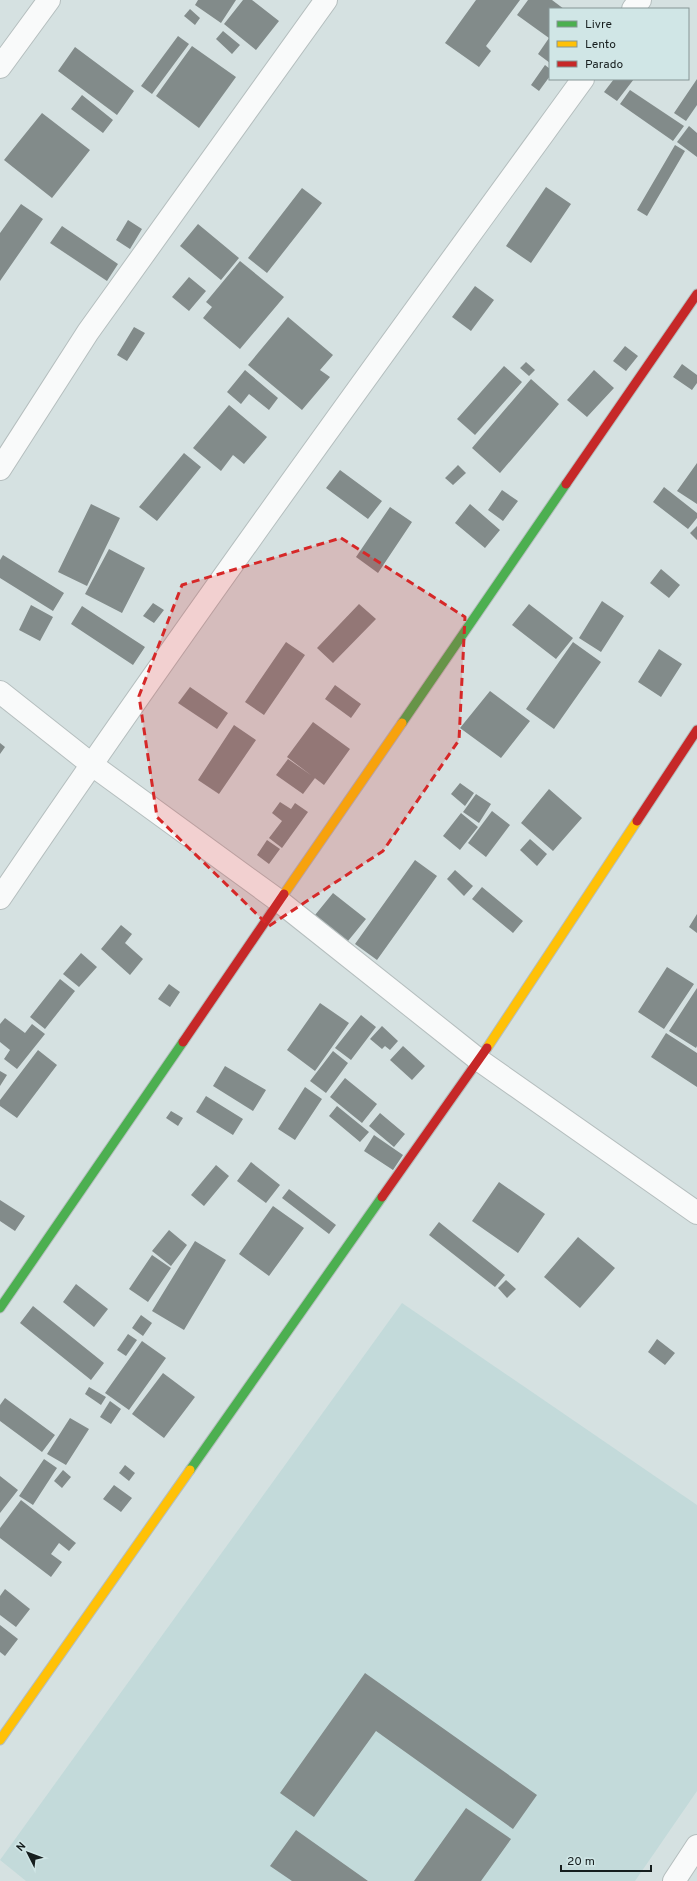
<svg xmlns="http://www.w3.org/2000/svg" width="697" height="1881" font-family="Overpass,sans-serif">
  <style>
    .built { fill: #c3dada }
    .building { fill: #828b8a }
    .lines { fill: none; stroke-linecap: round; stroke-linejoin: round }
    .street-casing { stroke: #b5bebe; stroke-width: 24 }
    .fast-casing { stroke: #b5bebe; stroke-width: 11 }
    .slow-casing { stroke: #b5bebe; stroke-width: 11 }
    .jam-casing { stroke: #b5bebe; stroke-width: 11 }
    .street { stroke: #f9fafa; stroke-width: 22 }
    .fast { stroke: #4caf50; stroke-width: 9 }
    .slow { stroke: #ffc107; stroke-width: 9 }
    .jam { stroke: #c62828; stroke-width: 9 }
    .marked { fill: #d62828; fill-opacity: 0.2; stroke: #d62828; stroke-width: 3; stroke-dasharray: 8 5; stroke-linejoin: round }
  </style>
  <rect width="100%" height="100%" fill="#d5e1e1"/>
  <!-- built -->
  <path class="built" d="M402,1303l295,202v286l-62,90h-609l-26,-21z"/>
  <!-- building -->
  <path class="building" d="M198,0h38l-15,23 -26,-18z
    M243,0h9l27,21 -23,29 -32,-26z
    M476,0h44l-34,46 5,5 -12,16 -34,-24z
    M528,0h24l12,9h-14v54l-12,-9 11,-16 -32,-23z
    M190,9l10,9 -5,7 -11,-9z
    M223,31l17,14 -8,9 -16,-15z
    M178,36l11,8 -37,50 -11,-8z
    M192,46l44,31 -37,51 -43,-32z
    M75,47l59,44 -17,24 -59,-44z
    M545,65l5,4v7l-11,15 -8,-6z
    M614,79h20l-17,22 -13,-9z
    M697,79v26l-11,16 -12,-8z
    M630,90l54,36 -11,15 -53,-37z
    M82,95l31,25 -10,13 -32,-24z
    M42,113l48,37 -38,48 -48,-38z
    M689,126l8,7v24l-20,-15z
    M675,145l10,6 -38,65 -10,-6z
    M546,187l25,17 -40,59 -25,-17z
    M302,188l20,15 -55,70 -19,-15z
    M21,204l22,15 -43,62v-48z
    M128,220l14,9 -12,20 -14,-9z
    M198,224l41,34 -18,22 -41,-34z
    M62,226l56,38 -11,17 -57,-38z
    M240,261l44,36 -44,52 -37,-31 9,-11 -6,-5z
    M189,277l17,14 -17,20 -17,-14z
    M475,286l19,14 -23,31 -19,-14z
    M288,317l45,38 -13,15 10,7 -28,33 -54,-45z
    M134,327l11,6 -18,28 -10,-6z
    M625,346l13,10 -12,15 -13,-10z
    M526,362l9,8 -6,6 -9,-8z
    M682,364l15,11v8l-5,7 -19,-13z
    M504,366l18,16 -47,53 -18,-16z
    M245,370l33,28 -9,12 -20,-16 -8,10 -14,-12z
    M594,370l20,18 -27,29 -20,-17z
    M531,379l28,25 -59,69 -28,-25z
    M229,405l38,32 -23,27 -11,-9 -12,16 -28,-23z
    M184,453l17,14 -44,54 -18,-14z
    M697,463v41l-20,-13z
    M458,465l8,8 -13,12 -8,-7z
    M340,470l42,31 -14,18 -42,-31z
    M664,487l33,26v5l-9,11 -35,-27z
    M502,490l16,11 -15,20 -15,-11z
    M91,504l29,14 -33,68 -29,-14z
    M470,504l30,26 -15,18 -30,-25z
    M390,507l22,15 -34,51 -22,-16z
    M697,526v14l-7,-7z
    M109,549l36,19 -23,45 -37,-19z
    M3,555l61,38 -11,18 -53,-33v-18z
    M661,569l19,16 -11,13 -19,-15z
    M602,601l22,15 -23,36 -22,-14z
    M153,603l11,7 -10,13 -11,-7z
    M359,604l17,15 -43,44 -16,-15z
    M529,604l44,34 -17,21 -44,-34z
    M31,605l22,12 -13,24 -21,-11z
    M82,606l63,41 -12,18 -62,-41z
    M286,642l19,13 -41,60 -19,-13z
    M573,642l28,20 -47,67 -28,-20z
    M659,649l23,15 -21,33 -23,-15z
    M335,685l26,19 -10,14 -26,-19z
    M190,687l38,26 -11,16 -39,-26z
    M490,691l40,30 -29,37 -41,-30z
    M313,722l37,27 -26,36 -37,-28z
    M234,725l22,15 -37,54 -21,-14z
    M0,743l5,4 -5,7z
    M288,759l27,19 -12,16 -27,-19z
    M460,783l14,10 -9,13 -14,-12z
    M549,789l33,29 -29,33 -32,-28z
    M476,794l15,10 -12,19 -16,-11z
    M280,802l11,7 4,-6 13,9 -26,36 -13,-10 13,-17 -10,-8z
    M492,811l18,14 -24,32 -18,-14z
    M461,813l17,14 -18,23 -17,-14z
    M530,839l17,15 -10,12 -17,-16z
    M267,840l13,9 -11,15 -12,-9z
    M415,860l22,16 -60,84 -22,-16z
    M455,870l18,16 -9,10 -17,-17z
    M482,887l41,34 -10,12 -41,-34z
    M333,893l33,26 -18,22 -33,-26z
    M697,914v19l-8,-6z
    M121,925l11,9 -7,9 18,16 -13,16 -29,-26z
    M81,953l16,14 -18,20 -16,-13z
    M667,967l27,17 -30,45 -26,-17z
    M60,979l15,12 -30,38 -15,-12z
    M169,984l11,8 -10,15 -12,-8z
    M697,988v58l-1,2 -27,-17z
    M320,1003l29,20 -34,48 -28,-21z
    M361,1015l15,12 -25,33 -16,-12z
    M5,1018l20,15 7,-9 13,10 -28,35 -13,-10 6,-9 -10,-8v-18z
    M382,1026l16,15 -8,9 -5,-4 -3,3 -12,-10z
    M666,1033l31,20v34l-46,-30z
    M403,1046l22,20 -13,14 -22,-20z
    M38,1050l19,15 -40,53 -17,-12v-6z
    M333,1051l15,12 -22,30 -16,-12z
    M225,1066l41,24 -13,21 -40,-25z
    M0,1071l7,4 -7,11z
    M345,1078l32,26 -15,19 -32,-26z
    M305,1087l17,12 -27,41 -17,-11z
    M206,1096l37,23 -10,16 -37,-23z
    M337,1106l32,26 -9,10 -31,-26z
    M171,1111l12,7 -5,8 -12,-8z
    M380,1113l25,21 -11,13 -25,-21z
    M374,1135l29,20 -10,15 -29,-19z
    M251,1162l29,23 -14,18 -29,-22z
    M216,1165l13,11 -25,30 -13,-11z
    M499,1182l46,32 -27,39 -46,-32z
    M289,1189l47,36 -7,9 -47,-36z
    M0,1200l25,16 -10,15 -15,-10z
    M273,1206l31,22 -35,48 -30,-22z
    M439,1222l66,53 -10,12 -66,-52z
    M169,1230l18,15 -16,21 -19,-15z
    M578,1237l37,31 -35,40 -36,-31z
    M195,1241l31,19 -42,70 -32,-19z
    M152,1255l19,13 -23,34 -19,-13z
    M506,1280l10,9 -9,9 -9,-10z
    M76,1284l32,25 -14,18 -31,-25z
    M33,1306l71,57 -13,17 -71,-57z
    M141,1315l11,8 -9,13 -11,-8z
    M128,1334l9,6 -11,16 -9,-6z
    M657,1339l18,14 -10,12 -17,-13z
    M142,1341l24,17 -37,52 -24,-17z
    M163,1373l32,24 -31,41 -32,-24z
    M89,1387l17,10 -5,8 -16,-11z
    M5,1398l50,37 -13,17 -42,-31v-16z
    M110,1401l11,8 -10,15 -11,-7z
    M70,1418l19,11 -23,36 -19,-11z
    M44,1459l13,9 -24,37 -14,-9z
    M125,1465l10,8 -6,8 -10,-8z
    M63,1470l8,7 -9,11 -8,-7z
    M0,1476l18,14 -18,23z
    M114,1485l18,13 -11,14 -18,-13z
    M21,1500l55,43 -7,8 -10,-8 -8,11 11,8 -11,15 -51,-39v-10z
    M5,1589l25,20 -14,18 -16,-12v-19z
    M0,1625l18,14 -13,17 -5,-4z
    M365,1673l172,122 -24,34 -137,-98 -62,86 -34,-24z
    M466,1808l45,31 -30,42h-67z
    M296,1830l72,51h-76l-22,-15z"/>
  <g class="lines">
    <defs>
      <path id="street" d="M633,9l7,-9
        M0,67l49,-67
        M0,469l88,-137 238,-332
        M0,692l91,72 188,137 200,159 218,153
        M0,898c188,-277 386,-548 583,-819
        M674,1881l23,-35"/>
      <path id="fast" d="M402,723l164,-239
        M0,1308l183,-266
        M190,1470l192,-273"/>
      <path id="slow" d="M284,894l118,-171
        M487,1048l150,-227
        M0,1740l190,-270"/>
      <path id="jam" d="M566,484l131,-190
        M637,821l60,-91
        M183,1042l101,-148
        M382,1197l105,-149"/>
    </defs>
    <!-- street casing -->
    <use href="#street" class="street-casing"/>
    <!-- fast casing -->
    <use href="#fast" class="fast-casing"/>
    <!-- slow casing -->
    <use href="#slow" class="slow-casing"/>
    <!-- jam casing -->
    <use href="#jam" class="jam-casing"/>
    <!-- street -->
    <use href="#street" class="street"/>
    <!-- fast -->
    <use href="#fast" class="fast"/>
    <!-- slow -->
    <use href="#slow" class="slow"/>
    <!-- jam -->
    <use href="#jam" class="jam"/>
  </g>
  <!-- marked area -->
  <path class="marked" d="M341,538l124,79 -6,123 -76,111 -114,75 -112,-109 -18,-121 43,-111z"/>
  <!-- legend -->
  <rect x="549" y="8" width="140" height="72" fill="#d0e6e6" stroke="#869696"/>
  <rect x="557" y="21" width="20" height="6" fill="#4caf50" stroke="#869696"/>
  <text x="585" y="28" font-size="12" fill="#161e1e">Livre</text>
  <rect x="557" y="41" width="20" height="6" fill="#ffc107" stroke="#869696"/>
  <text x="585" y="48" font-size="12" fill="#161e1e">Lento</text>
  <rect x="557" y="61" width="20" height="6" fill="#c62828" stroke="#869696"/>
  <text x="585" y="68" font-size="12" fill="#161e1e">Parado</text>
  <!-- north arrow -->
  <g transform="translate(28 1853) rotate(312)" stroke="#d0e6e6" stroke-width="3" paint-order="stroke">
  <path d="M0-3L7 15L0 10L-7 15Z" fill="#161e1e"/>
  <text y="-6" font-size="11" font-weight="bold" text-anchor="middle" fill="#161e1e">N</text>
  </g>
  <!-- scale -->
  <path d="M561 1865v6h90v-6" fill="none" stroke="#161e1e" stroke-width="2"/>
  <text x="567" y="1865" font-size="12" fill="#161e1e" stroke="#d0e6e6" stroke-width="3" paint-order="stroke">20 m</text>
</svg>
